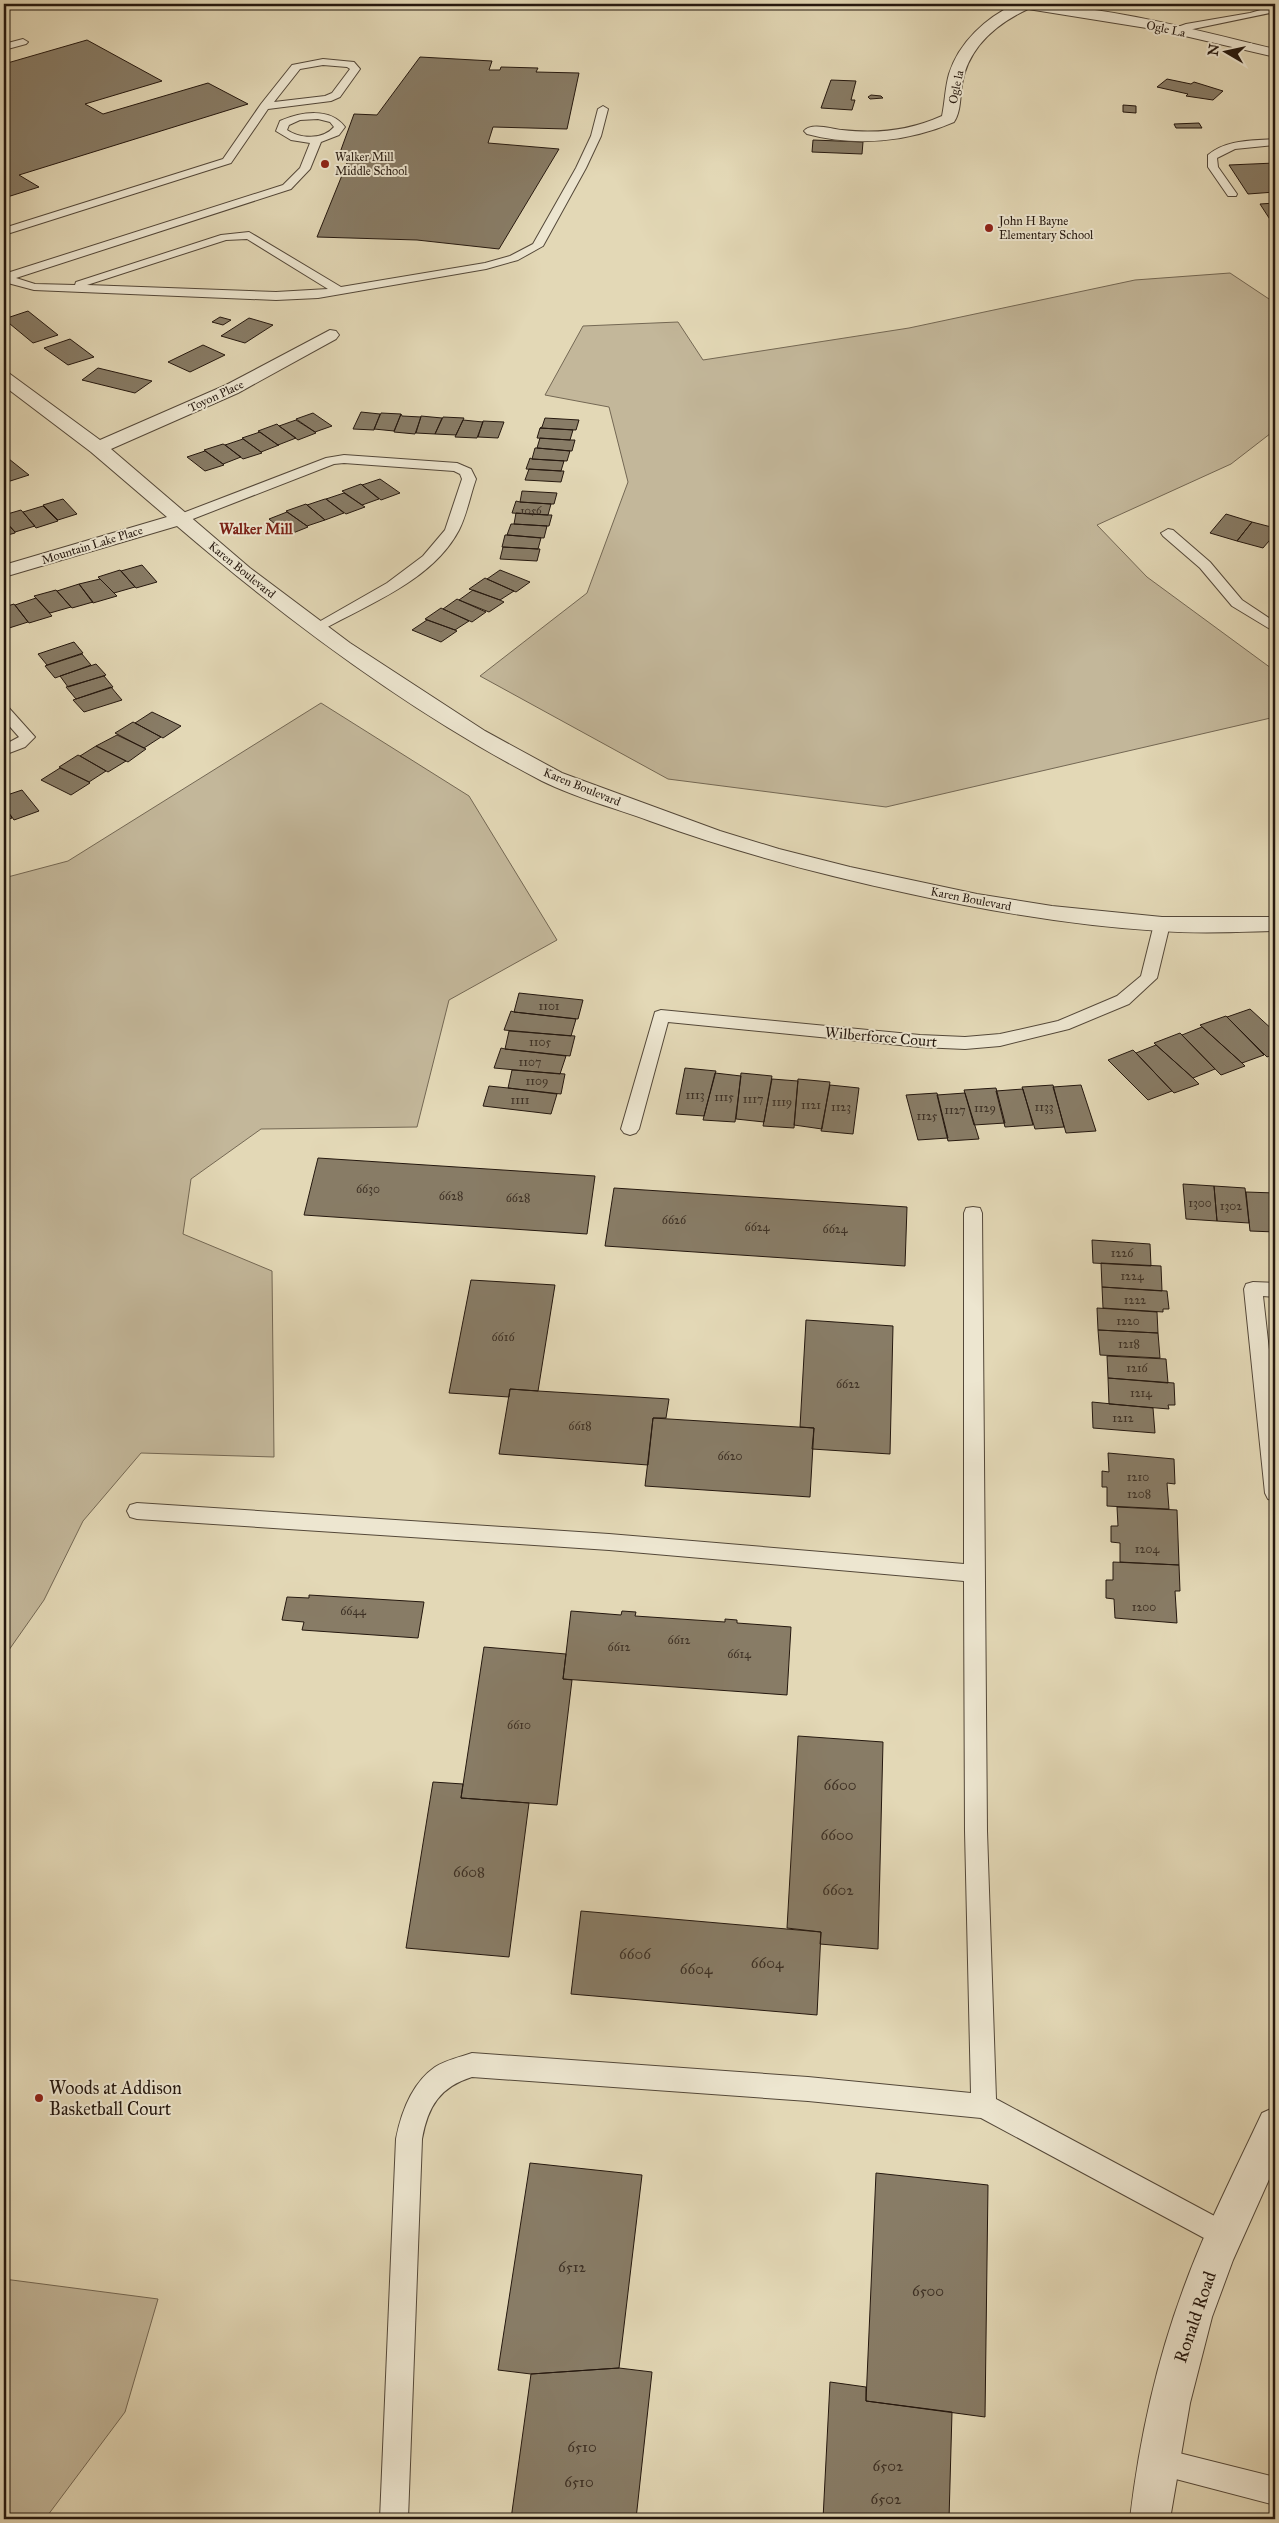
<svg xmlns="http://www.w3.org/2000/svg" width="1279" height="2523" font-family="'IM FELL Great Primer',serif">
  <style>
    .green { fill: #c3b79a; stroke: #746854 }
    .building { fill: #887c66; stroke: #25180f }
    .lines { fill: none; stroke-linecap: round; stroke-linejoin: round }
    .service-casing { stroke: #544839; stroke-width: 2 }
    .minor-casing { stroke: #544839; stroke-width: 2 }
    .service { fill: #ede6d0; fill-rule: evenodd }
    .minor { fill: #ede6d0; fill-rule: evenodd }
    .poi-dot { fill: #8f2418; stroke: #ede6d0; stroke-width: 2 }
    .labels { text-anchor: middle; stroke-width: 4; stroke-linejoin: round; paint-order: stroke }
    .far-number-label { font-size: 11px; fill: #3e3125 }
    .far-street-label { font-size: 12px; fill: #25180f; stroke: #ede6d0 }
    .far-poi-label { font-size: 12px; fill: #25180f; stroke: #ede6d0; text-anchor: start }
    .number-label { font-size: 12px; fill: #3e3125 }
    .far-quarter-label { font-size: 15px; font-weight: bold; fill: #7a1f14; stroke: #ede6d0 }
    .street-label { font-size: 15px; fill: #25180f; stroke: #ede6d0 }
    .near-number-label { font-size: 15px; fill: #3e3125 }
    .near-poi-label { font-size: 18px; fill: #25180f; stroke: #ede6d0; text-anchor: start }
    .near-street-label { font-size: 18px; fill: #25180f; stroke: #ede6d0 }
  </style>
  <rect width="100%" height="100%" fill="#e3d8b6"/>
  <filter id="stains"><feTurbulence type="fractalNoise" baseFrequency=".004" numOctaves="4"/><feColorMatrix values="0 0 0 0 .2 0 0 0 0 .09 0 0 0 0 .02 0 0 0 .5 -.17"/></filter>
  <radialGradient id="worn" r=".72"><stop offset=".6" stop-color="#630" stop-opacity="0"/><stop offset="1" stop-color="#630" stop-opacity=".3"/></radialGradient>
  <!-- green -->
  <path class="green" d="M1230,273l45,30v127l-44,34 -134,61 50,52 128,94v46l-389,90 -218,-28 -188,-103 107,-83 41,-111 -19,-75 -64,-12 38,-69 95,-4 25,38 206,-32 226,-48z
    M321,703l148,93 88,144 -108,60 -32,127 -156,2 -70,50 -8,55 89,37 2,186 -133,-4 -58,68 -39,79 -40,57v-779l64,-17z
    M4,2279l154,20 -33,113 -80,107h-41z"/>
  <!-- building -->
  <path class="building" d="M87,40l75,41 -77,23 18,10 105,-31 40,21 -229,71 20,12 -35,11v-134z
    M420,57l72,4 -3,9h11l1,-3 37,1 -2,4 43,1 -12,56 -74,-2 -5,16 71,6 -60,100 -82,-9 -100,-3 32,-79h-11l16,-44 23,1z
    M1167,79l24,5 3,-2 29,9 -10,9 -27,-4 2,-2 -31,-7z
    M831,80l25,1 -5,19h4l-3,10 -31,-2z
    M871,95l10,1 2,2 -13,1 -2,-2z
    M1123,105l13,1v7l-13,-1z
    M1199,123l3,5h-26l-2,-4z
    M813,140l50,2 -1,12 -50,-2z
    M1275,163v29l-27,2 -19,-29z
    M1275,203v18h-4l-11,-17z
    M28,311l30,24 -25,8 -29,-24z
    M220,317l11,3 -8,5 -11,-3z
    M249,318l24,7 -28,18 -24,-7z
    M70,339l24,18 -26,8 -24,-17z
    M203,345l22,10 -35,17 -22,-10z
    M98,368l54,13 -17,12 -53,-13z
    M361,412l19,2 -6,16 -21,-1z
    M313,413l19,13 -17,6 -19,-13z
    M381,413l20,1 -7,17 -20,-2z
    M401,414l1,2 19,1 -6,17 -21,-2z
    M421,416l21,2 -7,16 -19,-1z
    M443,417l21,1 -8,17 -21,-1z
    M545,418l34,2 -3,10 -36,-2 2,-1z
    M296,420l19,12 1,1 -18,7 -19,-14z
    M463,420l20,2 -6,16 -22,-1z
    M483,421l21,1 -6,16 -20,-1z
    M277,424l2,2 17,12 -18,7 -20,-14z
    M540,428l33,2 -3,10 -33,-2z
    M260,432l18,13h1l-18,7 -19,-14z
    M540,438l30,2h5l-3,11 -35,-3z
    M243,439l18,13 1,1 -19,6 -18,-14z
    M223,444l2,1 16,12 -18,7 -19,-14z
    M535,448h2l33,3 -3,10 -35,-2z
    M205,451l18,13 1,1 -19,6 -18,-14z
    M4,455l25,20 -25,8z
    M530,458l2,1 32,2 -3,10 -35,-2z
    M529,469l32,2h3l-3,11 -36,-2z
    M380,479l20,14 -19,7 -19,-15z
    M361,484l1,1 17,14 -17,6 -20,-14z
    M522,491l35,2 -3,11h-3l-31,-2z
    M344,493l21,14 -19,7 -20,-15z
    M63,499l14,15 -19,6 -15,-15z
    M325,499h1l18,14 -19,7 -18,-15z
    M516,501l4,1 31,2 -3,11 -36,-2z
    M306,504l1,1 18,15 -18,6 -21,-15z
    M43,506l15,15 -22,7 -13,-16z
    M21,510l14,16 -20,6 -11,-12v-5z
    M287,512l20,14 1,1 -20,8 -19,-16z
    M516,513l32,2h4l-3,11h-2l-33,-2z
    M1226,514l26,8 -15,19 -27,-8z
    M4,520l11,12v1l-11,3z
    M1252,522l23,6v6l-12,14 -26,-7z
    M511,524h3l33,2 -3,12 -37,-3z
    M505,535h2l34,3 -3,11 -36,-2z
    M503,547l35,2h2l-3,12 -37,-2z
    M142,565l15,17 -21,6 -15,-17z
    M120,570l15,17 -21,6 -16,-16z
    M500,570l30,12 -14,10 -29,-13z
    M485,578l2,1 27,12 -14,9 -31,-11z
    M100,579l17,17 -24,7 -14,-19z
    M79,584l14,18 -21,6 -15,-17z
    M56,590l15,17 -21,6 -16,-17z
    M473,590l27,10 4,2 -15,10 -30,-12z
    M36,598l16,18 -23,7 -14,-18z
    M457,599l2,1 27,12 -14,10 -29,-13z
    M14,604l14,18 -22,7 -2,-4v-18z
    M441,608l2,1 26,12 -14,9 -30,-11z
    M427,620l28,10 2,1 -16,11 -29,-12z
    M74,642l9,11 -36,12 -9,-11z
    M82,654l9,11 -36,13 -10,-12z
    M96,664l10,11 -38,12 -8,-11z
    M104,676l9,11 -37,12 -10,-12z
    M111,687l11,13 -38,12 -11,-12z
    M152,712l29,14 -18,12 -28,-15z
    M133,722l2,1 26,14 -17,11 -29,-15z
    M117,735l27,13 2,1 -18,13 -32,-16z
    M96,746l30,15 -18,11 -28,-16z
    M78,755l2,1 26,15 -17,11 -30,-15z
    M60,768l29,14 1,1 -19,12 -30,-15z
    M22,790l17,21 -25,9 -10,-14v-10z
    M4,806l8,12 -8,3z
    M519,993l64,7 -5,19 -64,-7z
    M1250,1009l25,23v22l-8,3 -40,-40z
    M511,1011l3,1 62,7 -5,17 -67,-6z
    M1226,1016l1,1 37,38 -22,8 -42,-38z
    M1202,1027l40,36 3,3 -24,9 -39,-40z
    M509,1031l66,5 -5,20 -65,-7z
    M1180,1033l2,2 33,34 -22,9 -39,-35z
    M1156,1045l37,33 6,6 -25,9 -38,-40z
    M501,1048l4,1 61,7 -6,18 -66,-6z
    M1133,1050l3,3 36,38 -24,9 -40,-40z
    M685,1068l31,3 -12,45 -28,-2z
    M512,1070l53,4 -4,20 -53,-6z
    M715,1073l26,3 -6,46 -32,-2z
    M741,1073l31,3 -8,46 -28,-3z
    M772,1079l26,2 -4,47 -31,-2z
    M798,1079l32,3 -8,47 -28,-4z
    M830,1085l29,3 -6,46 -32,-3z
    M1053,1085l11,42 -29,2 -13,-42z
    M1081,1085l15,46 -30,2 -13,-46z
    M489,1086l19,2 49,6 -6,20 -68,-8z
    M996,1088l9,35 -31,2 -10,-35z
    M1023,1089l10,36 -28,2 -9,-36z
    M937,1093l11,45 -30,2 -12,-45z
    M965,1093l14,46 -31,2 -11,-46z
    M318,1158l277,18 -8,58 -283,-19z
    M1183,1184l31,2 3,35 -31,-2z
    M1214,1186l31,2 4,35 -32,-2z
    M614,1188l293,19 -2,59 -300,-20z
    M1246,1192l29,1v39l-25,-1z
    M1092,1240l58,4 1,22 -58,-3z
    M1101,1263l60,3 1,25 -60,-4z
    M471,1280l84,5 -17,106 -28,-2 -1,8 -60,-4z
    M1102,1287l65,4 2,18h-6v3l-60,-4z
    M1097,1308l60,4 1,21 -60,-3z
    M806,1320l87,6 -3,128 -78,-5 2,-21 -14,-1z
    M1098,1330l60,3 2,25 -60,-3z
    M1107,1356l59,3 2,24 -60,-5z
    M1108,1378l66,5 1,22h-7l1,4 -60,-5z
    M510,1389l28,2 131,8 -3,19h-13l-5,47 -149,-11z
    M1092,1402l61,6 2,25 -62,-5z
    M653,1418l161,10 -4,69 -165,-11z
    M1108,1453l66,6 1,25 -8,-1 2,26 -62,-3v-19h-5v-16l7,1z
    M1117,1507l60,3 2,55 -59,-3v-19l-9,-1v-16h7z
    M1113,1562l66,3 1,26h-5l2,32 -62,-5 -1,-19 -8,-1v-18h7z
    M309,1595l115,7 -6,36 -116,-8 2,-8 -22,-2 5,-23 22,1z
    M571,1611l50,4 1,-4 14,1 -1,4 90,6v-3l12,1v3l54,4 -4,68 -224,-16z
    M484,1647l82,7 -3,25 9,1 -15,125 -96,-7z
    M798,1736l85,6 -5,207 -58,-5 1,-12 -34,-4z
    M433,1782l30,2 -2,14 68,5 -20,154 -103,-9z
    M581,1911l240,21 -4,83 -246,-21z
    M530,2163l112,12 -23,193 -88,6 -33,-4z
    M876,2173l112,12 -3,232 -119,-16z
    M619,2368l33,4 -16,147h-125l20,-145z
    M830,2382l36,5v14l86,11 -3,107h-126z"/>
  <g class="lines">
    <defs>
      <path id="service" d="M1275,6v6l-101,21 -5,-3 17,-6 64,-11z
        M23,39l5,3 -2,2 -22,6v-6z
        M323,59l31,3 6,7 -20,28 -9,4 -63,8 -37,54 -227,72v-7l219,-69 38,-55 31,-39zM323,65l24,2 3,2 -18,24 -7,3 -51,6 26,-33z
        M603,106l5,3 -7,27 -15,32 -43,78 -25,14 -32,9 -168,29 -42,2 -242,-10 -30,-8v-8l279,-89 17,-17 10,-25 -19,-3 -15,-9 4,-10c21,-9 50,-14 65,6l-6,8 -18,7 -11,27 -19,20 -275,89 19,6 40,1 1,-3 145,-47 28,-3 92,55 144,-24 25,-7 23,-12 43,-76 15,-32 7,-27zM318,119l12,3 4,5c-11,13 -34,12 -47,3l2,-5 11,-5zM247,239l81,50 -52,3 -189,-7 139,-45z
        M1275,139v6l-40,4 -18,9 1,9 19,27 -1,2h-8l-20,-29v-12c19,-16 44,-14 67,-16z
        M344,455l113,8 14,6 5,10c-6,17 -9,35 -17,51 -26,50 -90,74 -137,100h-10l-2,-3 77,-44 36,-27 22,-26 17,-51 -2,-5 -6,-3 -110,-8 -10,1 -149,58h-10l-2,-3 2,-3 151,-58z
        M1168,529l5,1 37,32 32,38 33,22v10l-43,-26 -32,-38 -37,-32 -2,-3z
        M4,707l5,1 26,29 -10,10 -21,8v-10l15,-8 -15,-17z
        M1162,919l6,1 2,4 -13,54 -28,26 -60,25 -69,17 -35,3 -45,-2 -252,-25 -29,107 -3,4 -6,2 -6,-2 -3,-4 34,-117 6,-2 259,25 45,2 35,-3 58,-13 59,-25 24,-20 13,-52 2,-4z
        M973,1207l7,1 2,5 5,618 9,268 239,128 4,9 -4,9 -9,4 -9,-4 -236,-127 -173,-17 -336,-24c-32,10 -44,29 -50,62l-14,380h-28l16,-380c5,-26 16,-56 39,-72 11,-7 25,-10 37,-14l336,24 163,16 -6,-262 -1,-250 -355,-31 -472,-31 -7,-2 -3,-6 3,-6 7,-2 472,31 355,30v-351l2,-5z
        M1253,1282l22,1v14l-12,-1 12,108v97l-7,-2 -3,-6 -21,-204 2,-5z
        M1159,2448l116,29v28l-126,-33 -4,-10 4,-10z"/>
      <path id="minor" d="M1015,4c88,0 175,25 260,45v8l-116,-27 -131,-21c-32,15 -60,39 -66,75 -2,12 -1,28 -8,38 -46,20 -98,25 -147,12l-3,-3c7,-9 28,-2 38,-1 35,4 67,1 100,-14 3,-14 3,-28 7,-42 10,-32 37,-56 66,-70z
        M330,330l6,1 3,4 -3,4 -98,54 -127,56 139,119 100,75 135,88 77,42 158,58 59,18 71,18 127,27 75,12 110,11h113v14c-38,1 -76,3 -114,0 -85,-5 -168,-19 -250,-37 -89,-19 -176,-42 -261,-73 -35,-13 -74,-23 -108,-40 -131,-68 -253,-159 -365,-255l-173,51v-12l163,-48 -76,-65 -87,-66v-13l6,1 90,66 126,-55z
        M1275,2107v59l-42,94 -21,57 -22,86 -20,116h-40c9,-77 26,-156 53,-229 22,-61 52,-119 79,-177z"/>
    </defs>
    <!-- service casing -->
    <use href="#service" class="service-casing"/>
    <!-- minor casing -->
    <use href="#minor" class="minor-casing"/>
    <!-- service -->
    <use href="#service" class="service"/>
    <!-- minor -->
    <use href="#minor" class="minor"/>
  </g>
  <!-- markers -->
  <g class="poi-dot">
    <circle cx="325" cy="164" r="5"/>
    <circle cx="989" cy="228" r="5"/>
    <circle cx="39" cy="2098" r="5"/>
  </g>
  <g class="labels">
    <!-- far-number labels -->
    <g class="far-number-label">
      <text x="531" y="514">1056</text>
    </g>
    <!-- far-street labels -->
    <g class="far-street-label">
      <text transform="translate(1166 29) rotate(12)" y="4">Ogle La</text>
      <text transform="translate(956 87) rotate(-78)" y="4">Ogle la</text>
      <text transform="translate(216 396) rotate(-25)" y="4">Toyon Place</text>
      <text transform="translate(92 545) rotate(-17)" y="4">Mountain Lake Place</text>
      <text transform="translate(242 570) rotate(39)" y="4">Karen Boulevard</text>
      <text transform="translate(582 787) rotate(22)" y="4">Karen Boulevard</text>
      <text transform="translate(971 899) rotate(11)" y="4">Karen Boulevard</text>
    </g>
    <!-- far-poi labels -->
    <g class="far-poi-label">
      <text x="335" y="161">Walker Mill<tspan x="335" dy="14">Middle School</tspan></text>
      <text x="999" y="225">John H Bayne<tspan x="999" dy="14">Elementary School</tspan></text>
    </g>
    <!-- number labels -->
    <g class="number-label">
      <text x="549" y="1010">1101</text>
      <text x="540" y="1046">1105</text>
      <text x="530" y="1066">1107</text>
      <text x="537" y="1085">1109</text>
      <text x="695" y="1099">1113</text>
      <text x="724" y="1101">1115</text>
      <text x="753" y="1103">1117</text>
      <text x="520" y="1104">1111</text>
      <text x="782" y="1106">1119</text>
      <text x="811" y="1109">1121</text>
      <text x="841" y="1111">1123</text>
      <text x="1044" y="1111">1133</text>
      <text x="985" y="1112">1129</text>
      <text x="955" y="1114">1127</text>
      <text x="927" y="1120">1125</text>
      <text x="368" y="1193">6630</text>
      <text x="451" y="1200">6628</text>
      <text x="518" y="1202">6628</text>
      <text x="1200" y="1207">1300</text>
      <text x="1231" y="1210">1302</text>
      <text x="674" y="1224">6626</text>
      <text x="757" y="1231">6624</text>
      <text x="835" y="1233">6624</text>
      <text x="1122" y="1257">1226</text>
      <text x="1132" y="1280">1224</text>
      <text x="1135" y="1304">1222</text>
      <text x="1128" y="1325">1220</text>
      <text x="503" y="1341">6616</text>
      <text x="1129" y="1348">1218</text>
      <text x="1137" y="1372">1216</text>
      <text x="848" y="1388">6622</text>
      <text x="1141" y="1397">1214</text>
      <text x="1123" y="1422">1212</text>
      <text x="580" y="1430">6618</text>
      <text x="730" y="1460">6620</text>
      <text x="1138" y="1481">1210</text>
      <text x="1139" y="1498">1208</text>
      <text x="1147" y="1553">1204</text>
      <text x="1144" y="1611">1200</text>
      <text x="353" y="1615">6644</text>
      <text x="679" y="1644">6612</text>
      <text x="619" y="1651">6612</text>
      <text x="739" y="1658">6614</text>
      <text x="519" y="1729">6610</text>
    </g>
    <!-- far-quarter labels -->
    <g class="far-quarter-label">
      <text x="256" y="534">Walker Mill</text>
    </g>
    <!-- street labels -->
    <g class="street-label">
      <text transform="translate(881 1037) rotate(5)" y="5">Wilberforce Court</text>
    </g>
    <!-- near-number labels -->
    <g class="near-number-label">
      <text x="840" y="1790">6600</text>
      <text x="837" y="1840">6600</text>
      <text x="469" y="1877">6608</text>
      <text x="838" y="1895">6602</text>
      <text x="635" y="1959">6606</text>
      <text x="767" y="1968">6604</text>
      <text x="696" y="1974">6604</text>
      <text x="572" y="2272">6512</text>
      <text x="928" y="2296">6500</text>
      <text x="582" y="2452">6510</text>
      <text x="888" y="2471">6502</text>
      <text x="579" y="2487">6510</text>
      <text x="886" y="2504">6502</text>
    </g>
    <!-- near-poi labels -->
    <g class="near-poi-label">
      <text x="49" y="2094">Woods at Addison<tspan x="49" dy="21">Basketball Court</tspan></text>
    </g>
    <!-- near-street labels -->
    <g class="near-street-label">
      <text transform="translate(1195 2317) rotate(-71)" y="6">Ronald Road</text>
    </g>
  </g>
  <!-- margin -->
  <rect width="1279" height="2523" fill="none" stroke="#e3d8b6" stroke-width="20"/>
  <rect x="5" y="5" width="1269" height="2513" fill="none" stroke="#25180f" stroke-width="2.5"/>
  <rect x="10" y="10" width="1259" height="2503" fill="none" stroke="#25180f"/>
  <!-- north arrow -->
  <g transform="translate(1226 52) rotate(279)" stroke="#ede6d0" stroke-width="4" paint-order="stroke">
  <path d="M0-4L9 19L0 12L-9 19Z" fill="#25180f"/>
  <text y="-8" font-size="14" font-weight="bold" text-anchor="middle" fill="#25180f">N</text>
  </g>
  <rect width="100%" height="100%" filter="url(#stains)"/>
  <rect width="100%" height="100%" fill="url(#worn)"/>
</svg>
